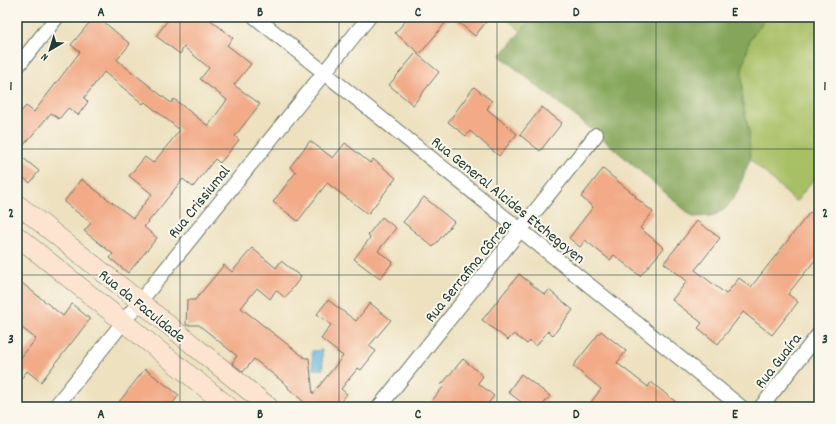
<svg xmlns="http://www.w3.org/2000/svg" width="836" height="424" font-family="Dekko,sans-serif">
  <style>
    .green { fill: #a7bf65; stroke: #637e4c }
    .forest { fill: #85a65a; stroke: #527247 }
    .water { fill: #66b8e1; stroke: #427a8a }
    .building { fill: #f2aa87 }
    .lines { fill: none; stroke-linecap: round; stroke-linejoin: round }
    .street-casing { stroke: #677665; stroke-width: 16 }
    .secondary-casing { stroke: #677665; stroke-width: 20 }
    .street { stroke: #fff; stroke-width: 14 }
    .secondary { stroke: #fde4d1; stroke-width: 19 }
    .grid { fill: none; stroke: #1f3d34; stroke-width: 1; stroke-opacity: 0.55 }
    .labels { text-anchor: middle; stroke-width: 4; stroke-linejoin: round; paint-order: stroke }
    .street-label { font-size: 16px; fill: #1f3d34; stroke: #fbf7ec }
    .neatline { fill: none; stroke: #1f3d34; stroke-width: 1.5 }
    .grid-label { font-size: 13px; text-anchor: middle; font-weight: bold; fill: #1f3d34 }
  </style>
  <rect width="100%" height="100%" fill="#fbf7ec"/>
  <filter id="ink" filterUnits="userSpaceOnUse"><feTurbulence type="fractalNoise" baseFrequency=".025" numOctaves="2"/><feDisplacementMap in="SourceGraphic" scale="8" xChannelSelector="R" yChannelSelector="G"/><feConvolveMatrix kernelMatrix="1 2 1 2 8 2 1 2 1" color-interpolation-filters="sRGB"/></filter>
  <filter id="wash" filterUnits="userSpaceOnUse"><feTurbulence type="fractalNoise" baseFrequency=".012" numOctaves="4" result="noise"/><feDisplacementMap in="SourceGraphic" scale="16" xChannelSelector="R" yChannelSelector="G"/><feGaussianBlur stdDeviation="0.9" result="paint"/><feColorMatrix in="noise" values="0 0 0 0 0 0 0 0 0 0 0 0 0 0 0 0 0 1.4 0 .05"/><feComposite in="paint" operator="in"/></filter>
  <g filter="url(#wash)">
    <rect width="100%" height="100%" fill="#ede1c0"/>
    <!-- green -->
    <path class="green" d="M505,17h28l-12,14z
      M767,17h52v155l-23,30 -46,-43 -1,-27 -7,-32v-30l8,-31z"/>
    <!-- forest -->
    <path class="forest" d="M533,17h234l-17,22 -8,31v30l7,32 1,27 -13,34 -11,15 -13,8 -20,1 -96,-83 -97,-78z"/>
    <!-- water -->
    <path class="water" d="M322,350l1,19h-10l-1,-18z"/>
    <g id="blocks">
      <!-- building -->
      <path class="building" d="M94,17h4l32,27 -13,16 54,43 3,-4 34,27 19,-26 -27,-21 9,-11 -25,-21 -4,7 -24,-18 14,-19h37l26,21 -6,7 24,19 -17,21 26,19 -25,32 4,4 -19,23 -5,-4 -22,28 -10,-8 -39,48 13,11 -29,35 -18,-15 3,-4 -29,-23 7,-8 -27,-21 17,-23 52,39 19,-24 -23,-18 16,-19 8,6 27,-33 -35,-28 -2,2 -39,-32 -20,26 4,4 -10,13 -10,-7 -9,11 -8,-6 -34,40 22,18 -9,12 -13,-10v-57l9,-10 8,6 46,-60 -9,-7z
        M409,17h41l-30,37 -25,-21z
        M452,17h38l-15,19z
        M416,53l23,19 -26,33 -24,-20z
        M474,87l18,14 -5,8 30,25 -18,22 -29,-25 -4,5 -18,-14z
        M542,107l20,16 -22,28 -20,-16z
        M310,141l23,17 12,-15 25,20 3,-4 23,19 -28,36 -41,-31 -29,38 -25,-19 23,-30 -6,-5z
        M603,169l33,27 -1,1 18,15 -13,16 24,20 -24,28 -26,-21 -4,5 -25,-20 -5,7 -11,-9 24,-31 -12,-10z
        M424,197l30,25 -21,25 -30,-25z
        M810,212l9,7v36l-31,39 10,8 -26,33 -29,-23 -25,32 -20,-16 4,-5 -30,-23 15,-19 -23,-18 33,-42 23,17 -25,32 31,24 13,-16 12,9z
        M382,217l14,11 -18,23 15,11 -13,17 -26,-20 16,-21 -2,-3z
        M252,248l24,20 5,-7 20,16 -16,21 -9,-8 -6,9 -13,-11 -16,20 64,50h4l4,36 30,-38 -22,-17 10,-14 -14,-11 11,-14 28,21 14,-18 21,17 -22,26 7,5 -15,19 -3,-2 -17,21 6,5 -11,13h-34l3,-4 -17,-15v-2l-34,-27 -11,13 -11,-9 5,-7 -38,-31h-13l1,-25h8l29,-35 8,7z
        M519,274l26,21 4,-5 24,20 -20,25 -5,-4 -12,15 -6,-5 -3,3 -13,-10 -6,6 -26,-20z
        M17,279l46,37 9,-12 18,15 -49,63 -14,-11 -10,13v-22l19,-23 -19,-15z
        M601,331l25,20 -9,12 31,24 3,-5 31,25h-42l-7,-5 -4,5h-42l14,-18 -28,-23z
        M463,359l20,17 -5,7 16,13 -9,11h-58l16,-20 -2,-2z
        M145,369l34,26 -9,12h-55z
        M521,374l29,22 -9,11h-13l-20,-15z"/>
    </g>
  </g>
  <g filter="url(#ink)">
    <use href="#blocks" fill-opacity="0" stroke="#677665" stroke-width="1"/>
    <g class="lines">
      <defs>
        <path id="street" d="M255,17l486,390
          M17,67l40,-50
          M55,407l314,-390
          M379,407l217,-272
          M761,407l58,-73"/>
        <path id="secondary" d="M17,204l122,97 130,106
          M17,236l212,171"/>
      </defs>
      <!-- street casing -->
      <use href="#street" class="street-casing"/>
      <!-- secondary casing -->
      <use href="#secondary" class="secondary-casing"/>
      <!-- street -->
      <use href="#street" class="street"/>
      <!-- secondary -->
      <use href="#secondary" class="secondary"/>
    </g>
  </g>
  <!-- grid -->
  <path class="grid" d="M180,17v390M339,17v390M497,17v390M656,17v390M17,149h802M17,275h802"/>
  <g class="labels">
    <!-- street labels -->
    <g class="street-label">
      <text transform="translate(509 199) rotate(39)" y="6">Rua General Alcides Etchegoyen</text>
      <text transform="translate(198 201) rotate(-51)" y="6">Rua Crissiumal</text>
      <text transform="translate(467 270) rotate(-51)" y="6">Rua Serrafina Côrrea</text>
      <text transform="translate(143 305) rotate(39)" y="6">Rua da Faculdade</text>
      <text transform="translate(777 360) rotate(-52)" y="6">Rua Guaíra</text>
    </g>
  </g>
  <!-- margin -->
  <rect width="836" height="424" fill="none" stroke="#fbf7ec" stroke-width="44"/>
  <!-- north arrow -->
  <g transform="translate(50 50) rotate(218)" stroke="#fbf7ec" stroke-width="3" paint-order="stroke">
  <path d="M0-3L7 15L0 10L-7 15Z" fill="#1f3d34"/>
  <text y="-6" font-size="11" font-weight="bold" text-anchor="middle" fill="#1f3d34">N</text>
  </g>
  <rect x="22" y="22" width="792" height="380" class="neatline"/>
  <g class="grid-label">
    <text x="101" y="16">A</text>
    <text x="260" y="16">B</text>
    <text x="418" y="16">C</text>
    <text x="576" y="16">D</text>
    <text x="735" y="16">E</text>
    <text x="11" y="90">1</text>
    <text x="825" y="90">1</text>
    <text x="11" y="217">2</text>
    <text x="825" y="217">2</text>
    <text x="11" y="343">3</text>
    <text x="825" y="343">3</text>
    <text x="101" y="418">A</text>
    <text x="260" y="418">B</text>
    <text x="418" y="418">C</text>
    <text x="576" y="418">D</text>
    <text x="735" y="418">E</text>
  </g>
</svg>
